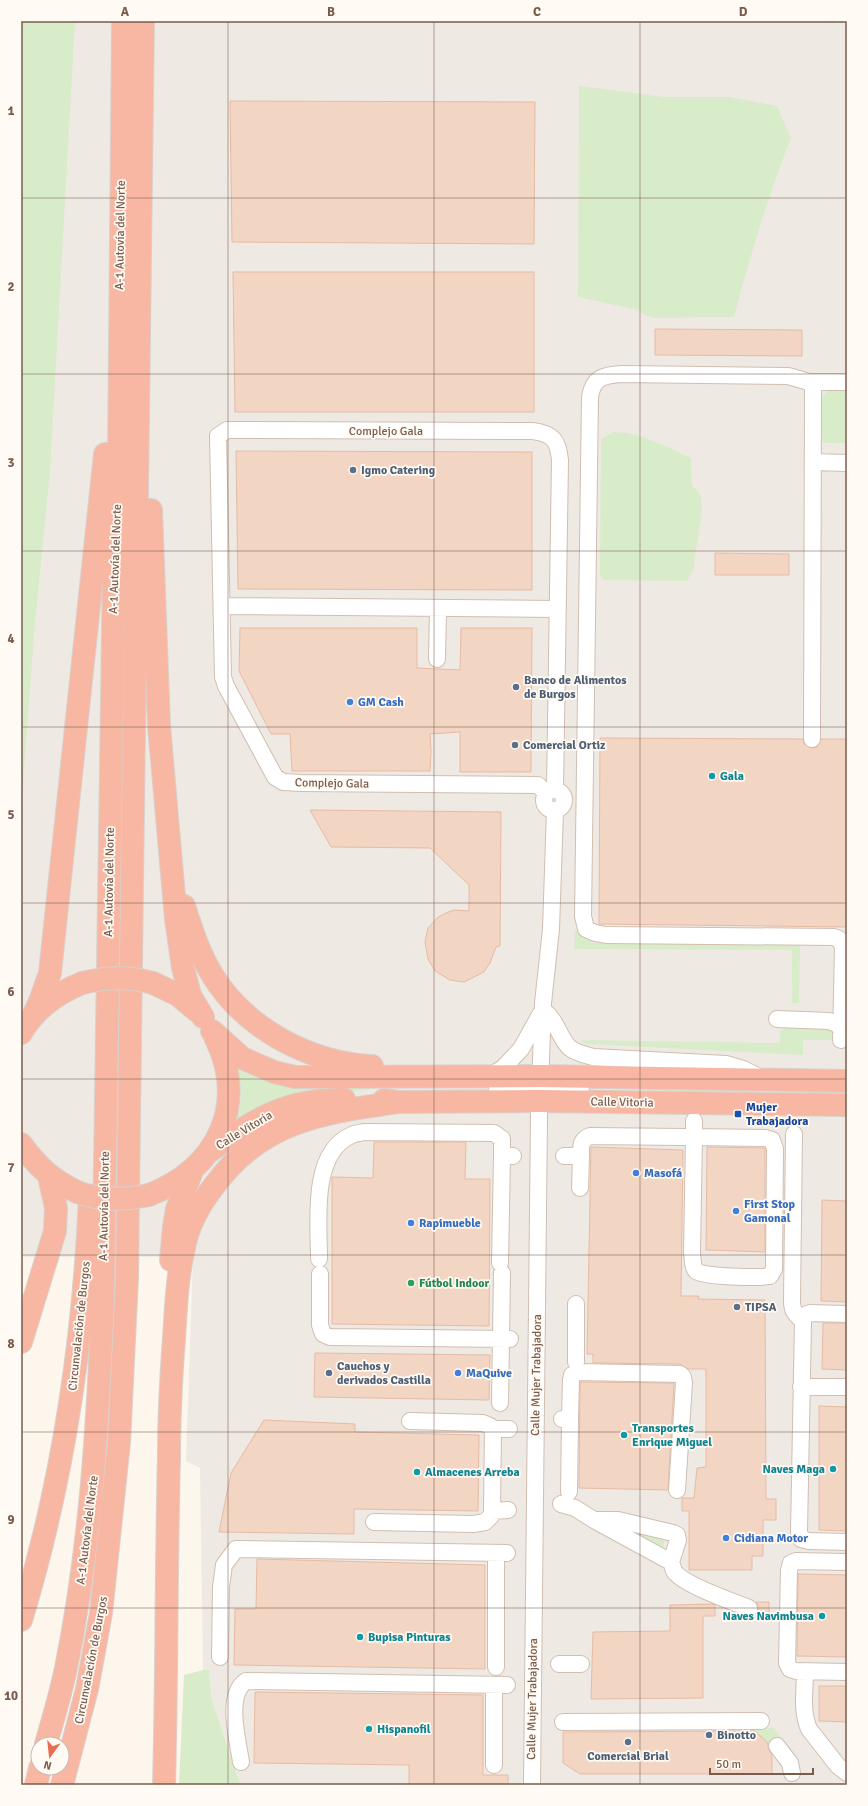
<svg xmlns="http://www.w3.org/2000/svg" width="868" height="1806" font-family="Signika,sans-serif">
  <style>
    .industrial { fill: #efe9e4 }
    .green { fill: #d8ecc9 }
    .building { fill: #f3d5c3; stroke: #e6bba3 }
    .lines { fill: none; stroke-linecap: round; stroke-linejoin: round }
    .minor-casing { stroke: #d1beb0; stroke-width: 18 }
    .highway-casing { stroke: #dad1cd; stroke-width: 24 }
    .minor { stroke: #fff; stroke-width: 16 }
    .highway { stroke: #f7b7a3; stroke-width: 22 }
    .highway-bridge-casing { stroke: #dad1cd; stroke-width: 24; stroke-linecap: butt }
    .highway-bridge { stroke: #f7b7a3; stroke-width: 22 }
    .grid { fill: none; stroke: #7a5c4d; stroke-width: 1; stroke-opacity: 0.55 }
    .service-dot { fill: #5c6f8a; stroke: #fffaf3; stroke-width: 1.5 }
    .shop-dot { fill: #3f7fe0; stroke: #fffaf3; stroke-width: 1.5 }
    .culture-dot { fill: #0f9aa8; stroke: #fffaf3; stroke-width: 1.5 }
    .transit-dot { fill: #1a4fb4; stroke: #fffaf3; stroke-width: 1.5 }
    .leisure-dot { fill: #2e9e5b; stroke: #fffaf3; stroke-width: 1.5 }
    .labels { text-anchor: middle; stroke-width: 3.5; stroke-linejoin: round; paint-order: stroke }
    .street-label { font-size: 12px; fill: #7a5c4d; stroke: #fffaf3 }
    .service-label { font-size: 12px; font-weight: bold; fill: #4e5e75; stroke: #fffaf3; text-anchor: start }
    .shop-label { font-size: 12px; font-weight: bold; fill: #366cbe; stroke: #fffaf3; text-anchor: start }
    .culture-label { font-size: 12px; font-weight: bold; fill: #0d838f; stroke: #fffaf3; text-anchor: start }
    .transit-label { font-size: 12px; font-weight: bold; fill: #164399; stroke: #fffaf3; text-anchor: start }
    .leisure-label { font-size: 12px; font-weight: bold; fill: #27864d; stroke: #fffaf3; text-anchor: start }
    .neatline { fill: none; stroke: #7a5c4d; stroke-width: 1.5 }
    .grid-label { font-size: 13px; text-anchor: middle; font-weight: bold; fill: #7a5c4d }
  </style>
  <rect width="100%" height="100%" fill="#fdf6ec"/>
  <!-- industrial -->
  <path class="industrial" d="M21,21h826v1764h-606l-6,-15 -23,-70 -3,-30h-6l-3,-202 -14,-7 7,-204h-172z"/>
  <!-- green -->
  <path class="green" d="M21,21h54l-25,450 -15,152 -14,187z
    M579,86l85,11h66l47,9 14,32c-23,59 -41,118 -57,179l-82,1 -18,-9 -56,-12z
    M828,391h19v52h-22l-3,-2v-45z
    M614,432c27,0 52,15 77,26l1,27 9,11 1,14 -9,60 -6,11 -84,-1 -3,-5 1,-136z
    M575,929l7,8 11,6 207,2 -1,58h-7v-53l-218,-1z
    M784,1028h38l12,4 3,8h-34v15l-217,-11 -6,-4 200,3v-12z
    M237,1069l20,9 31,7h111l-55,8 -108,29c6,-22 7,-31 1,-53z
    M682,1088l165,1v7l-205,-3z
    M617,1525l48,13 -2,9z
    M203,1670h6l3,30 23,70 6,15h-62l5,-110z
    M774,1728l8,11 -10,7 -20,-17z"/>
  <!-- building -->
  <path class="building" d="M230,101l305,1 -1,142 -302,-2z
    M233,272h301v140h-299z
    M655,329l147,1v26l-147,-1z
    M236,451l296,1v138l-294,-1z
    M715,553l74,1v21h-74z
    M240,628h177v40l43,2 1,-42h71l-1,144h-71v-40l-30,2 1,17 -1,20h-138l-2,-37h-19l-32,-63z
    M600,738l203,1 1,5 8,4 5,-1 4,-8h26v188l-248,-3z
    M310,810l191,2 -1,134 -4,1 -6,16 -6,9 -20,10 -14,-2 -15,-9 -7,-12 -3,-17 3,-14 10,-11 8,-4 8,-3 15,1v-26l-39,-37 -99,-1z
    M374,1142h92l-1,37h25l-1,147 -157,-2v-147l41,1z
    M591,1147l92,3 -2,146h18l-1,3 67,1 1,199h10v21h-13v36h-11v14h-63v-59h-7v-13h12l3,-30 9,-1v-98h-18l-8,-5 -87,-1v-9h-6z
    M707,1147l58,1v104l-59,-2z
    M822,1200l25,1v101l-26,-1z
    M823,1323h24v47l-25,-1z
    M315,1353l175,2 -1,45 -175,-3z
    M580,1382l94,1 -6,107 -89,-2z
    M819,1406l28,1v124l-28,-1z
    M264,1420l91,4v8l124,3 -1,76 -124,-2v25l-135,-2 12,-59z
    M257,1559l228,6v104l-251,-4 1,-56h21z
    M798,1574l49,1v82l-50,-1z
    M756,1602h13v17h-13l2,-12z
    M712,1604l3,1v11h-12v82l-112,1 2,-67 77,-1v-26z
    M819,1686h28v36l-28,-1z
    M255,1692l228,3v80h25v10h-99v-20l-155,-2z
    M755,1731l13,12v5l4,7v19h-192l-17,-11v-31z"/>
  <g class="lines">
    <defs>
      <path id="minor" d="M809,382h38
        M813,462l34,1
        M222,606l336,3
        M437,659l1,-51
        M812,739l1,-352 -4,-5 -21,-6 -166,-2c-18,1 -29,3 -32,23l-7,519 3,13 9,4 11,2 228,2 5,2 4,8 -2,93
        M544 800a10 10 0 1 1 20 0a10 10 0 1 1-20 0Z
        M546,793l-8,-8 -237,-2 -18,-1 -8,-5 -49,-91 -3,-9 -5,-241 9,-6 306,1c21,3 25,10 27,29l-5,329
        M543,1010c15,11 15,27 27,38 6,5 16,7 23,9l133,7 17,5 16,8
        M777,1019l52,2 8,3 4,5
        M490,1076l13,-8 18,-19 20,-36
        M497,1090c20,0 31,4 44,-14
        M540,1101c15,-15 21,-14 41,-14
        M794,1134l-2,167c0,10 3,13 11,20
        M564,1156h17c0,-10 -1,-16 9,-20l94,1h10l71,1 7,2 3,9 -1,120 -4,7c-10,2 -68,1 -74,-5 -4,-5 -3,-12 -4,-18l2,-116v-16
        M580,1188l1,-32
        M319,1259c0,-35 -9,-107 33,-124 3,-2 8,-2 12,-3l130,1 8,6v17h11
        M500,1263l2,-107
        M320,1274v51l3,9 7,3 180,2
        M847,1314l-37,-1 -5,2 -2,6 -4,211 2,7 8,2 38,1
        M576,1362v-58
        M801,1387h46
        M500,1403l2,-130
        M562,1419h8l-1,73
        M570,1419l1,-39 1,-5 6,-3 102,2 3,3 1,6 -7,107
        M410,1421l73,2 7,3 3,3
        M561,1504l14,4 19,12h24l55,13 4,2 1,5 -7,22 -77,-42
        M508,1510l-16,1 1,-82h16
        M374,1522l99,2 12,-2 6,-6 1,-5
        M496,1553v114
        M671,1562c1,3 2,6 3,9 8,13 59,31 75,37
        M847,1562l-51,-1 -5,2 -2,7 -2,93 3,6 6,2 51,1
        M220,1657l1,-70 3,-22 12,-16 271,4
        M559,1664h22
        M805,1671c0,19 -4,40 4,58l29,37 9,7
        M563,1722l198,-1
        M777,1746l13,17 2,10
        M241,1762c-3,-21 -16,-67 5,-81l261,4
        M494,1765v-80
        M532,1785l7,-669 4,-113 8,-74 4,-119"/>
      <path id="highway" d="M151,510l8,216 17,193 7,49 7,27 13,22
        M184,906c8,24 15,48 29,70 33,53 97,87 159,90
        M153,983l25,12 19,16
        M33,1016l7,-15 10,-28 55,-519
        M212,1031l30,27 32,14 21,5 246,-1 306,5
        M21,1033c15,-25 35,-39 61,-50
        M384,1100l14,2 142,-1 307,4
        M21,1144c17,23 30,35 56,48
        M210,1151c48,-33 73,-51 134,-52
        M149,1195c68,-26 100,-90 66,-158
        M171,1260l3,-34 3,-17 15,-38
        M21,1342l34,-111 1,-23 -7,-32
        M21,1620c42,-138 63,-280 69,-424
        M46,1744c7,-25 15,-51 20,-76 25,-123 32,-246 37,-371l11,-729 5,-110 4,-437
        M36,1785l4,-17
        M62,1785l25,-96 14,-76 18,-171 8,-164 16,-1257
        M164,1785c3,-109 2,-219 5,-328 0,-40 2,-79 5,-119 2,-30 3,-61 10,-90 4,-22 16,-44 30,-62 48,-66 109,-73 184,-84"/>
    </defs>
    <!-- minor casing -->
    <use href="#minor" class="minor-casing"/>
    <!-- highway casing -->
    <use href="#highway" class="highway-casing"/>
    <!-- minor -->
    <use href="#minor" class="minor"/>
    <!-- highway -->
    <use href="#highway" class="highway"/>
    <defs>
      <path id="highway-bridge" d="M82,983c24,-6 47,-7 71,0
        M77,1192c24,9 47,8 72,3"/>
    </defs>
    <!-- highway-bridge casing -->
    <use href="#highway-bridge" class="highway-bridge-casing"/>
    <!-- highway-bridge -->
    <use href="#highway-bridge" class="highway-bridge"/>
  </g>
  <!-- grid -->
  <path class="grid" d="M228,21v1764M434,21v1764M640,21v1764M21,198h826M21,374h826M21,551h826M21,727h826M21,903h826M21,1079h826M21,1255h826M21,1432h826M21,1608h826"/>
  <!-- markers -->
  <g class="service-dot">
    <circle cx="353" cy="470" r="4"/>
    <circle cx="516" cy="687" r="4"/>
    <circle cx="515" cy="745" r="4"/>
    <circle cx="737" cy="1307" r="4"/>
    <circle cx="329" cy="1373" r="4"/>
    <circle cx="709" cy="1735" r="4"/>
    <circle cx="628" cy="1742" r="4"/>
  </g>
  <g class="shop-dot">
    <circle cx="350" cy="702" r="4"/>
    <circle cx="636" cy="1173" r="4"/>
    <circle cx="736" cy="1211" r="4"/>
    <circle cx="411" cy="1223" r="4"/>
    <circle cx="458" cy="1373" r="4"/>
    <circle cx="726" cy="1538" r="4"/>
  </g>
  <g class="culture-dot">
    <circle cx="712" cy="776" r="4"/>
    <circle cx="624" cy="1435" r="4"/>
    <circle cx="833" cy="1469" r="4"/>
    <circle cx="417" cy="1472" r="4"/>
    <circle cx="822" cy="1616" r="4"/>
    <circle cx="360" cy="1637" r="4"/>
    <circle cx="369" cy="1729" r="4"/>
  </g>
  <rect class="transit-dot" x="734" y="1110" width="8" height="8" rx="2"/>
  <circle class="leisure-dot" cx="411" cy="1283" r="4"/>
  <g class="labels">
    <!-- street labels -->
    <g class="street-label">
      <text transform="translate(120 235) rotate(-89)" y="4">A-1 Autovía del Norte</text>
      <text x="386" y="435">Complejo Gala</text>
      <text transform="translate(115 559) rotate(-88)" y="4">A-1 Autovía del Norte</text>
      <text transform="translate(332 783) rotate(1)" y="4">Complejo Gala</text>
      <text transform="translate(109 882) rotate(-89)" y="4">A-1 Autovía del Norte</text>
      <text transform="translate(622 1102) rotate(1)" y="4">Calle Vitoria</text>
      <text transform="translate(244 1130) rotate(-31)" y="4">Calle Vitoria</text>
      <text transform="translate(104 1206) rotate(-89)" y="4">A-1 Autovía del Norte</text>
      <text transform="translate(79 1326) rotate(-84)" y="4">Circunvalación de Burgos</text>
      <text transform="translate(536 1375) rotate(-89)" y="4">Calle Mujer Trabajadora</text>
      <text transform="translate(87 1530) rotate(-83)" y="4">A-1 Autovía del Norte</text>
      <text transform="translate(91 1660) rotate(-79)" y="4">Circunvalación de Burgos</text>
      <text transform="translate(532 1699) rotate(-89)" y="4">Calle Mujer Trabajadora</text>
    </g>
    <!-- service labels -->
    <g class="service-label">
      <text x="361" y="474">Igmo Catering</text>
      <text x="524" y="684">Banco de Alimentos<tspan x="524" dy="14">de Burgos</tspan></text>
      <text x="523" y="749">Comercial Ortiz</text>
      <text x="745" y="1311">TIPSA</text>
      <text x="337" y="1370">Cauchos y<tspan x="337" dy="14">derivados Castilla</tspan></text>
      <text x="717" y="1739">Binotto</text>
      <text x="628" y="1760" text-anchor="middle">Comercial Brial</text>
    </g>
    <!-- shop labels -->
    <g class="shop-label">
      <text x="358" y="706">GM Cash</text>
      <text x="644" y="1177">Masofá</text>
      <text x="744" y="1208">First Stop<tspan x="744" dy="14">Gamonal</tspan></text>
      <text x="419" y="1227">Rapimueble</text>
      <text x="466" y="1377">MaQuive</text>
      <text x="734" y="1542">Cidiana Motor</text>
    </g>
    <!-- culture labels -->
    <g class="culture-label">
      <text x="720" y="780">Gala</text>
      <text x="632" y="1432">Transportes<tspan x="632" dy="14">Enrique Miguel</tspan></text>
      <text x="825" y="1473" text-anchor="end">Naves Maga</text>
      <text x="425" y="1476">Almacenes Arreba</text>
      <text x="814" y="1620" text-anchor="end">Naves Navimbusa</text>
      <text x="368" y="1641">Bupisa Pinturas</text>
      <text x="377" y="1733">Hispanofil</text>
    </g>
    <!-- transit labels -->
    <g class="transit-label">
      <text x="746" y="1111">Mujer<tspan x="746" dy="14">Trabajadora</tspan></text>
    </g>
    <!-- leisure labels -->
    <g class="leisure-label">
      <text x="419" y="1287">Fútbol Indoor</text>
    </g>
  </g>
  <!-- border -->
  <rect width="868" height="1806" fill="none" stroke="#fffaf3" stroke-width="44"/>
  <!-- north arrow -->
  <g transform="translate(50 1756) rotate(195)"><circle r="19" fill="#fffaf3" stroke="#cabbb1"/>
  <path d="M0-3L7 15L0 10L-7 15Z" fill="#e76f51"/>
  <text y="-6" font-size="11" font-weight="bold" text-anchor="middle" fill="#7a5c4d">N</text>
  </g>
  <!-- scale -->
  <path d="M710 1768v6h103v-6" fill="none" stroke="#7a5c4d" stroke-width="2"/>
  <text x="716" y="1768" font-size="12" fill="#7a5c4d" stroke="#fffaf3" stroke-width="3" paint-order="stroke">50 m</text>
  <rect x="22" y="22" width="824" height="1762" class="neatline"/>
  <g class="grid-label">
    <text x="125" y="16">A</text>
    <text x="331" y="16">B</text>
    <text x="537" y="16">C</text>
    <text x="743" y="16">D</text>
    <text x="11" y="115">1</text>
    <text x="11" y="291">2</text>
    <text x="11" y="467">3</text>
    <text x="11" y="643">4</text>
    <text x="11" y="819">5</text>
    <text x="11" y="996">6</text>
    <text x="11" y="1172">7</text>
    <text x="11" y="1348">8</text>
    <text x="11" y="1524">9</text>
    <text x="11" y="1700">10</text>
  </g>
</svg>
